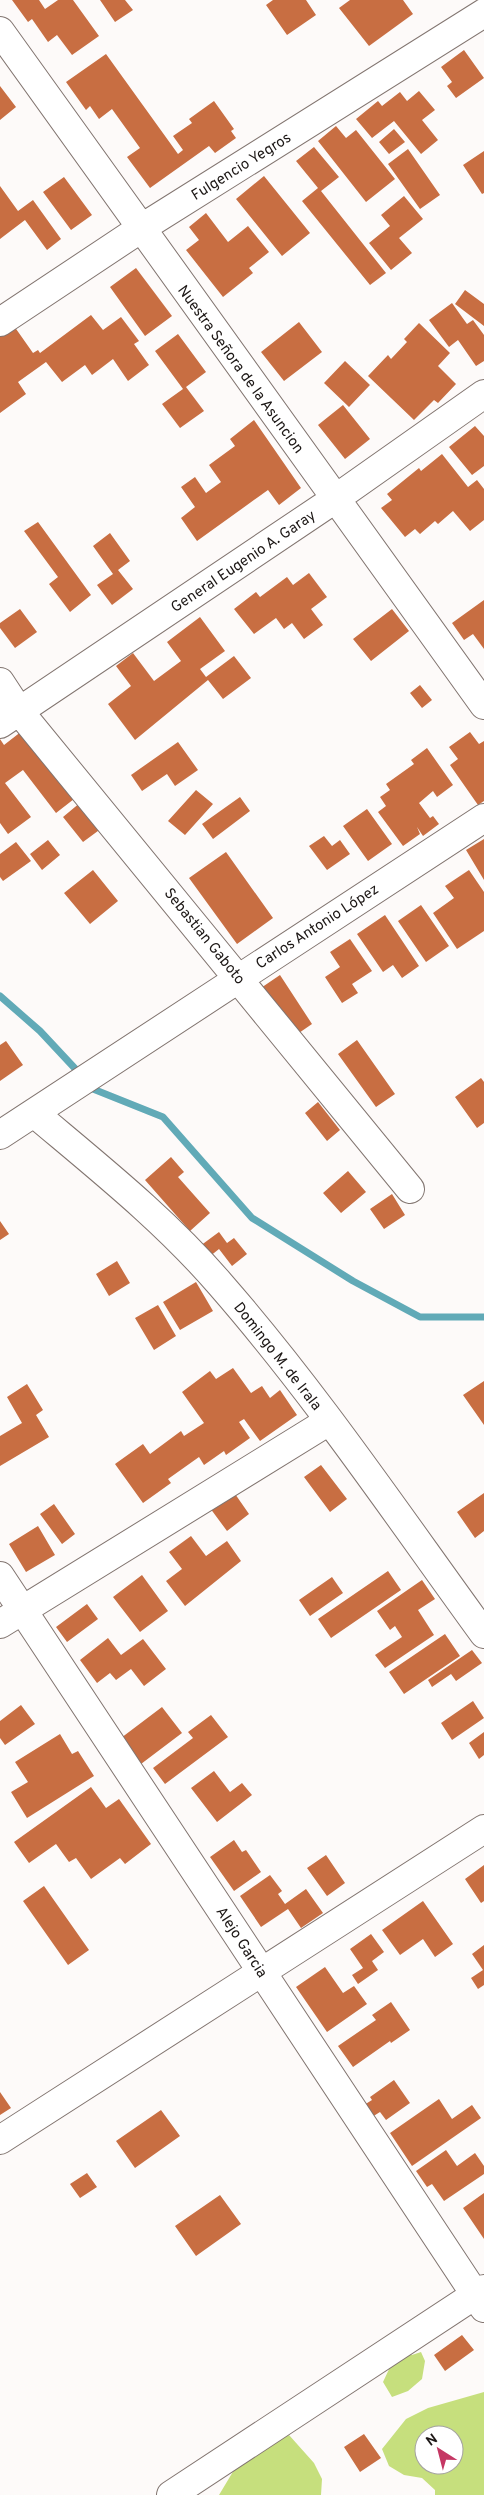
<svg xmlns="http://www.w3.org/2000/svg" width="484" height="2495" font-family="Overpass,sans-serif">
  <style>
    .green { fill: #c6df7d; fill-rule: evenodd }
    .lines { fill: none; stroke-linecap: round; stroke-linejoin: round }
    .stream { stroke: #61aab7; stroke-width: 7 }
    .building { fill: #c86e42 }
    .minor-casing { stroke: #827570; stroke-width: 30 }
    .minor { stroke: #fff; stroke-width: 28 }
    .labels { text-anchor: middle; stroke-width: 4; stroke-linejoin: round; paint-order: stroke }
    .street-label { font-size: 15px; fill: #1c1715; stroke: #fff }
  </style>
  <rect width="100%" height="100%" fill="#fdfaf9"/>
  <!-- green -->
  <path class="green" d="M405,2352l7,3 9,-3 4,9 -3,18 -14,12 -16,6 -9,-15 8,-17z
    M484,2392v103h-49v-5l-13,-12 -18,-3 -15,-9 -7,-17 24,-30 22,-11zM424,2435h30v30h-30z
    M289,2435l25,28 8,16 -1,16h-102l15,-25 37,-26z"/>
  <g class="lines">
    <!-- stream -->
    <path class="stream" d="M0,996l40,35 42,45
      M89,1084l4,5 70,28 89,101 101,63 67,36h64"/>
  </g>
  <!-- building -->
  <path class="building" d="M12,0h27l6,9 13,-9h15l26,36 -27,19 -15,-20 -9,7 -16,-23 -4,3z
    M100,0h25l8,10 -18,12z
    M273,0h33l10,15 -29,20 -21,-30z
    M350,0h53l10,14 -44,32 -30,-38z
    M464,50l20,28 -28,20 -9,-12 5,-4 -11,-15z
    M106,54l72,100 5,-4 -10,-14 19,-13 -3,-4 25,-18 20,28 -3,2 5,7 -21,15 -6,-7 -59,42 -23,-31 13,-9 -28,-39 -13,10 -9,-13 -4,4 -20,-28z
    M0,86l16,21 -16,13z
    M419,91l16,19 -13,10 16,20 -17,14 -27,-33 -22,17 -16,-19 22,-18 4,5 18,-14 7,9z
    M336,126l10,12 10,-8 39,49 -29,23 -48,-61z
    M394,129l11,13 -16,12 -10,-12z
    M314,147l25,30 -18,14 65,82 -16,12 -68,-84 16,-13 -22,-27z
    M408,149l32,46 -20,14 -32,-45z
    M484,151v42l-2,1 -19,-29z
    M264,176l46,57 -28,23 -46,-57z
    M64,177l28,38 -21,15 -28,-38z
    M0,186l18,25 15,-11 28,39 -14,11 -22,-30 -25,19z
    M404,196l19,23 -24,19 13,15 -21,17 -22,-27 21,-17 -9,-11z
    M206,213l22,29 20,-16 21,26 -20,16 4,5 -30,24 -37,-47 13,-10 -10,-13z
    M136,268l36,48 -27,20 -35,-49z
    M465,290l19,14v22l-29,-22z
    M452,303l15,21 6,-4 11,15v26l-8,5 -18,-26 -9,7 -20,-27z
    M91,315l12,15 18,-13 18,24 -5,3 15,21 -21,16 -15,-22 -21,16 -7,-10 -23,17 -16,-20 -28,20 8,12 -26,19v-77l14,-10 19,27 5,-3 2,3z
    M299,322l23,30 -38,29 -23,-29z
    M419,323l31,30 -12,13 18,18 -18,19 -4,-3 -20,20 -46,-44 20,-21 3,4 16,-17 -3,-3z
    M178,334l28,38 -20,15 18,24 -24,17 -18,-24 21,-15 -28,-38z
    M345,361l25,24 -21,22 -25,-24z
    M343,405l27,34 -25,20 -27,-34z
    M254,420l47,68 -22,17 -11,-15 -71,51 -16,-23 14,-11 -14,-20 14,-10 11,16 15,-11 -12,-17 26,-19 -5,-7z
    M475,426l9,10v30l-12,9 -23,-28z
    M442,454l26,33 9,-7 7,9v31l-14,11 -17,-20 -15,13 -3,-3 -15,13 -5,-5 -10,8 -24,-29 11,-8 -5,-6 32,-26 2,3z
    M38,522l53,73 -21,17 -21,-28 9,-7 -34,-46z
    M110,533l20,28 -12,9 15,19 -21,16 -15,-20 16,-11 -20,-28z
    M309,573l18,24 -16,12 12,16 -19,14 -12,-16 -8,6 -8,-11 -22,16 -20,-25 22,-17 4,5 27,-20 6,8z
    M484,600v49l-11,-15 -9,6 -12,-17z
    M20,609l17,23 -22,16 -15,-20v-5z
    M392,609l17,22 -38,30 -18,-22z
    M200,617l25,34 -25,18 6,8 28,-21 17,22 -28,21 -15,-19 -73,60 -27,-36 23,-18 -15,-20 17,-13 21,28 27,-20 -14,-19z
    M420,685l12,15 -10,8 -12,-15z
    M22,731l52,68 -18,14 -33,-43 -18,13 26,34 -23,17 -8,-11v-84l4,6z
    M470,732l9,12 5,-3v60l-6,4 -28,-40 8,-6 -9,-12z
    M178,742l20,28 -23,16 -8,-12 -25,17 -11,-16z
    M427,748l26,37 -16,12 -4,-6 -14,12 11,15 3,-2 6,8 -16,12 -6,-9 3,7 -17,12 -25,-34 8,-6 -6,-9 10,-7 -4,-6 28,-20 -3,-4z
    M196,790l17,14 -28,31 -17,-14z
    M240,797l10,14 -37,28 -11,-15z
    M81,802l21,26 -19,14 -20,-25z
    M367,809l25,35 -24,17 -25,-35z
    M324,836l8,10 8,-6 10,14 -23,16 -18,-24z
    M484,839v41l-18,-30z
    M48,840l12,15 -18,15 -12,-16z
    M16,842l15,19 -28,20 -3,-4v-23z
    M226,852l47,66 -36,26 -48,-66z
    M93,870l25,31 -28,23 -26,-31z
    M469,870l15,22v39l-27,18 -24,-36 21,-15 -9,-12z
    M421,905l28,41 -23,16 -28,-41z
    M385,915l34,51 -17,12 -9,-13 -10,7 -26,-38z
    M350,939l22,32 -20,13 6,9 -16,10 -17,-26 15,-10 -10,-15z
    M280,975l32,49 -16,11 -41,-43z
    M357,1040l38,54 -19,13 -38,-53z
    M6,1041l17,24 -23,16v-36z
    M481,1078l3,4v41l-7,5 -22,-31z
    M318,1102l22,28 -13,11 -22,-28z
    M171,1157l13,15 -6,5 32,36 -20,18 -45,-51z
    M348,1171l18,21 -25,21 -18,-20z
    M392,1194l13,21 -21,14 -14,-20z
    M0,1221l9,13 -9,6z
    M219,1232l8,11 7,-5 13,16 -15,12 -13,-17 -10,8 -9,-11z
    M117,1261l13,22 -21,13 -13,-22z
    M196,1282l17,29 -33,19 -17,-28z
    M158,1305l18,31 -22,14 -19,-32z
    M233,1368l18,25 11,-7 8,12 10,-8 17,25 -37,26 -16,-22 -5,3 11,16 -24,17 -2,-4 -20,14 -5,-8 -31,22 3,4 -28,20 -28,-39 28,-20 7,10 31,-23 3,5 20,-13 -22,-31 28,-21 6,8z
    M484,1381v44l-21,-30z
    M27,1384l16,26 -7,5 13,22 -49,29v-30l22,-13 -15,-26z
    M321,1465l26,34 -17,13 -26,-35z
    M233,1491l16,23 -22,17 -17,-23z
    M484,1493v38l-9,7 -18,-26z
    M54,1504l21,30 -13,10 -22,-30z
    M38,1526l17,29 -29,17 -17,-28z
    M191,1536l15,20 21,-15 14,20 -56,45 -19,-25 16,-12 -13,-17z
    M388,1571l13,19 -70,48 -13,-19z
    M142,1575l26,36 -28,21 -27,-35z
    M332,1577l11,16 -33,23 -11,-16z
    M422,1580l13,19 -17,11 16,25 -49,33 -10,-13 27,-18 -7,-11 -5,4 -13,-19z
    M87,1604l11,15 -31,23 -11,-15z
    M445,1634l15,22 -56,38 -15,-22z
    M108,1638l13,17 22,-16 23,30 -22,17 -13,-17 -15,11 -6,-7 -13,10 -17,-23z
    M472,1650l10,13 -26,18 -5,-7 -19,13 -4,-7z
    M473,1701l11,17 -32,22 -11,-17z
    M21,1705l14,19 -30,21 -5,-7v-17z
    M162,1707l20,26 -41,31 -20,-26z
    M211,1715l17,22 -63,47 -12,-16 40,-30 -5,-6z
    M484,1732v23l-5,4 -10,-16z
    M60,1734l12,20 6,-3 16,25 -67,42 -16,-26 17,-10 -13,-20z
    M214,1771l16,21 12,-9 10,12 -35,27 -26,-34z
    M91,1787l15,21 13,-9 32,45 -26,20 -5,-6 -29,21 -15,-21 -7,4 -13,-18 -27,19 -15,-21z
    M234,1840l8,12 4,-2 15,22 -27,19 -24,-34z
    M326,1855l19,28 -18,13 -20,-28z
    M484,1865v36l-3,2 -16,-24z
    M270,1875l12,16 -4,3 7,10 21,-15 17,24 -22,15 -13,-19 -27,18 -21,-31z
    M44,1886l45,64 -21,15 -45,-64z
    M423,1901l30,43 -18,13 -12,-18 -23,16 -18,-25z
    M371,1934l13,18 -12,9 6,9 -20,14 -6,-9 11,-7 -13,-19z
    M484,1945v40l-6,4 -7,-11 12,-8 -11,-16z
    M325,1967l18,26 11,-7 13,18 -40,28 -31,-45z
    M391,2002l19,28 -19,13 -1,-2 -37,26 -15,-21 38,-26 -4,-5z
    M394,2080l16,23 -24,17 -6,-8 -8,5 -8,-12 8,-5 -2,-3z
    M0,2092l11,16 -11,7z
    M439,2099l13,20 20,-14 9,13 -69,48 -22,-33z
    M161,2110l19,26 -45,32 -19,-27z
    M446,2150l11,16 18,-13 9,13v8l-40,27 -12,-17 -5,3 -11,-16z
    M87,2173l10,14 -17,11 -10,-14z
    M484,2193v46l-21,-31z
    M220,2195l21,29 -45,32 -21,-30z
    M462,2335l12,15 -29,21 -11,-16z
    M364,2434l17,24 -21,14 -16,-25z"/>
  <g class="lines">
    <defs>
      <path id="minor" d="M0,31l484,674
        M0,322l140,-93 344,-216
        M0,682l19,29 391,478
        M0,724l335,-225 149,-105
        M34,1113c64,54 131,107 186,171 96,110 178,232 264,350
        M0,1135l484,-317
        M0,1576l484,732
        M0,1624l329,-203
        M0,2140l484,-311
        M171,2495l313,-206"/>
    </defs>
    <!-- minor casing -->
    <use href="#minor" class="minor-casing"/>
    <!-- minor -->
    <use href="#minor" class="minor"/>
  </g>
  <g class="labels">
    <!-- street labels -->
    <g class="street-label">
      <text transform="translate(241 166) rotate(-32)" y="5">Fulgencio Yegros</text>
      <text transform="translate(241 369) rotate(54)" y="5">Nuestra Señora de la Asuncion</text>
      <text transform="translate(243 561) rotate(-34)" y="5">General Eugenio A. Garay</text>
      <text transform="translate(317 926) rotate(-33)" y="5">Carlos Antonio López</text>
      <text transform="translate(205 936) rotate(51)" y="5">Sebastian Gaboto</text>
      <text transform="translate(278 1356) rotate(52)" y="5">Domingo M. de Irala</text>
      <text transform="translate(242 1942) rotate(57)" y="5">Alejo Garcia</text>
    </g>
  </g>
  <!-- north arrow -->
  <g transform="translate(439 2450) rotate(324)"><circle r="24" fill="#ffffff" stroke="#a4a2a1"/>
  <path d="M0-4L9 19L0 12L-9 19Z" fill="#c53764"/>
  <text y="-8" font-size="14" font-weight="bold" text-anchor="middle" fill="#1c1715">N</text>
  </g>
</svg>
